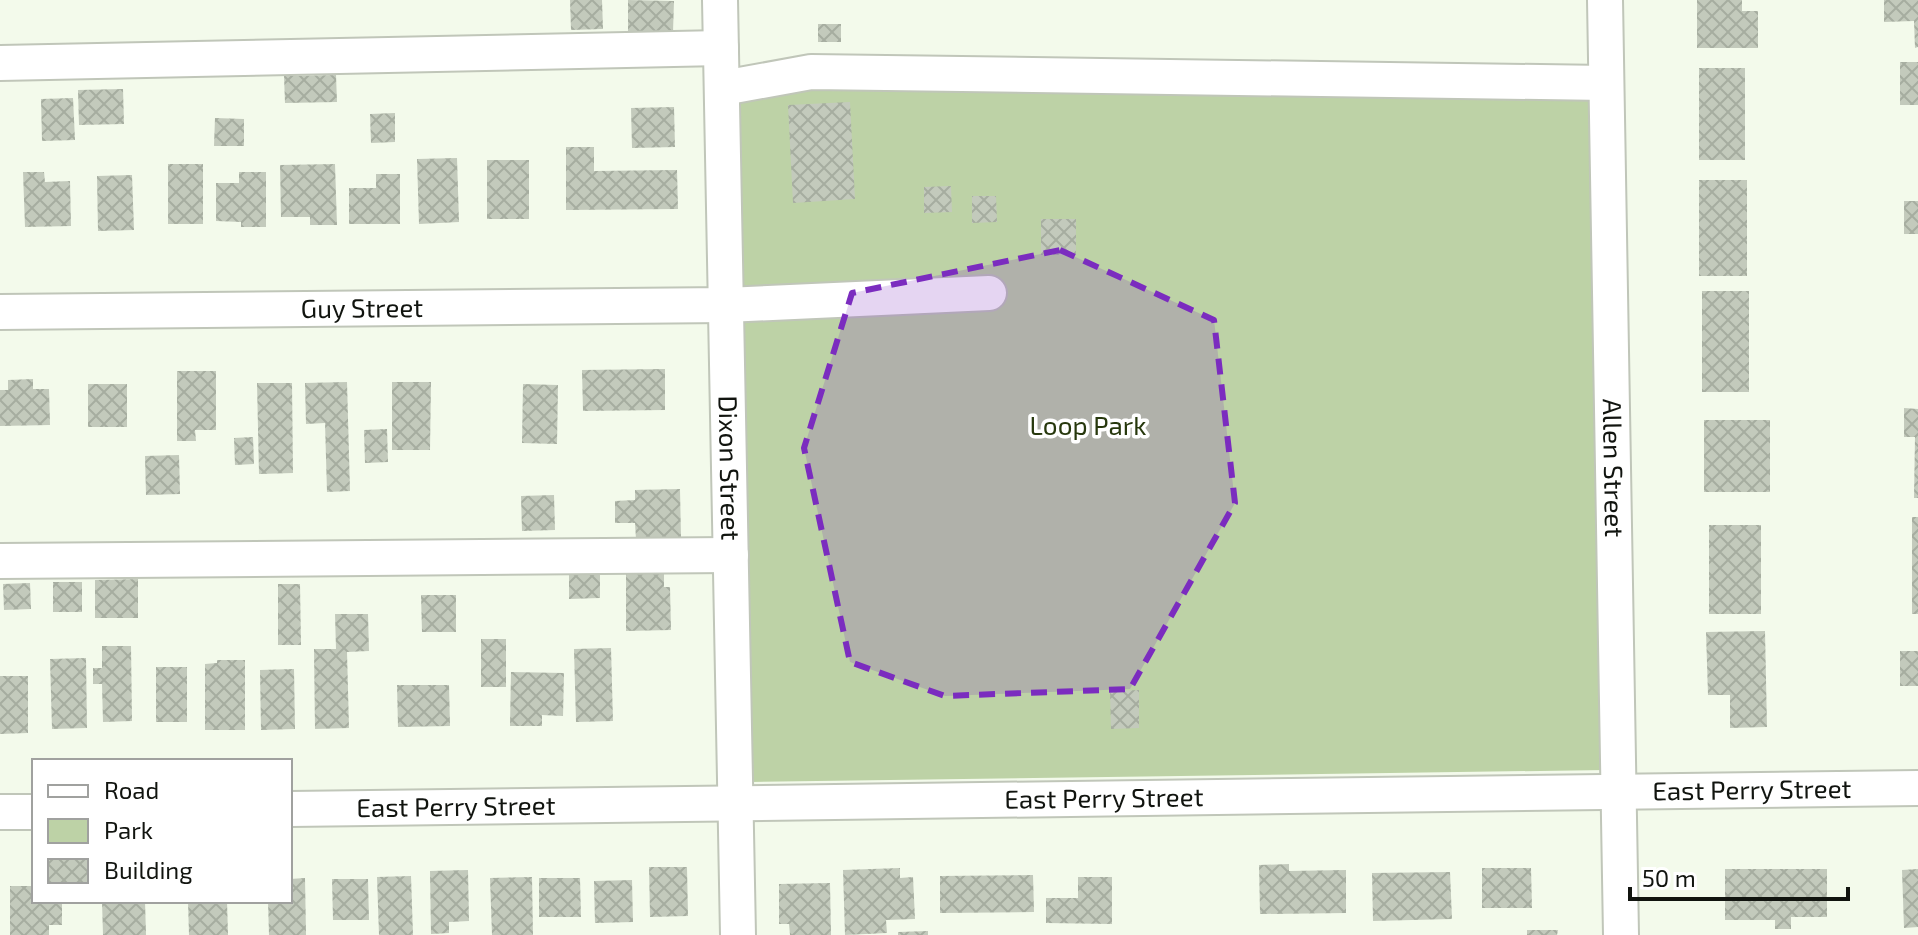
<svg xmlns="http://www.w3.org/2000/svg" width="1918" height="935" font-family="'Exo 2',sans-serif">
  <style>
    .green { fill: #bdd2a6 }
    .building { fill: url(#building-cross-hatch) }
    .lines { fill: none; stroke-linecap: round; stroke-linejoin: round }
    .minor-casing { stroke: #c0c6b9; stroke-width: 38 }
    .minor { stroke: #fff; stroke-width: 34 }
    .marked { fill: #7b2cbf; fill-opacity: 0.2; stroke: #7b2cbf; stroke-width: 6; stroke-dasharray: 16 10; stroke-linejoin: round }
    .labels { text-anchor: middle; stroke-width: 7; stroke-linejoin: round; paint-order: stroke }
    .street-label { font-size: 26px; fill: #11140f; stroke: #fff }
    .park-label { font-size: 26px; fill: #27380d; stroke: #fff }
  </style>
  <defs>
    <pattern id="building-cross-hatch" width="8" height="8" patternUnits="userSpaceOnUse" patternTransform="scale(2)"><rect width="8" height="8" fill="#c3cabc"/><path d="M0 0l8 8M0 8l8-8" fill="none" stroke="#a6ada0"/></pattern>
  </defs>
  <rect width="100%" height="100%" fill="#f3faeb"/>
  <!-- green -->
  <path class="green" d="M1606,83v687l-856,12 -27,-694z"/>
  <!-- building -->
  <path class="building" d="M570,0h32l1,29 -32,1z
    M628,0l46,1 -1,31 -45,-1z
    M1697,0h45v11h16v37h-61z
    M1884,0h34v47l-3,1 -1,-27 -30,1z
    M818,24h23v18h-23z
    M1900,62h18v43h-18z
    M1699,68h46v92h-46z
    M336,75l1,27 -52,1 -1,-27z
    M123,89l1,35 -45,1 -1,-35z
    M73,98l2,42 -33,1 -1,-42z
    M850,102l5,97 -62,4 -5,-98z
    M674,107l1,40 -43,1 -1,-40z
    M395,113v29l-24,1 -1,-29z
    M215,118l29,1v27h-30z
    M566,147h28v24l83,-1 1,39 -112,1z
    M457,158l2,64 -40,2 -2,-65z
    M487,160h42v59h-42z
    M168,164h35v60h-35z
    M335,164l2,61h-27v-8h-29l-1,-52z
    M23,172h21l1,10 25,-1 1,45 -46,1z
    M239,172h27v55h-25v-5l-25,-1v-38h23z
    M376,174h24v50h-51v-36h27z
    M132,175l2,55 -36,1 -1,-55z
    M1699,180h48v96h-48z
    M951,186l1,26 -28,1v-26z
    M972,196h24l1,26 -25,1z
    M1904,201h14v33h-14z
    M1041,219h35v36h-35z
    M1702,291h47v101h-47z
    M665,369v41l-82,1 -1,-41z
    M177,371h39v59h-21l1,11h-19z
    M33,379v10h16l1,36 -50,1v-36h8v-10z
    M347,382l3,109 -23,1 -2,-69 -19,1 -1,-41z
    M392,382h39l-1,68h-38z
    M257,383h35l1,90 -34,1z
    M88,384h39v43h-39z
    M523,384l35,1 -1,59 -35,-1z
    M1904,408l14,1v89h-4l1,-61h-11z
    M1704,420h66v72h-66z
    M387,429l1,33 -23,1 -1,-33z
    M253,437l1,27 -19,1 -1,-27z
    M179,455l1,39 -34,1 -1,-39z
    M680,489l1,49 -45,1 -1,-16h-20v-22l20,-1v-10z
    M554,495l1,35 -33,1 -1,-35z
    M1912,517h6v97h-6z
    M1709,525h52v89h-52z
    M600,565v33l-31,1v-33z
    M664,565v22h6l1,43 -45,1v-65z
    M138,579v39h-43v-38z
    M53,582h29v30h-29z
    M30,583l1,26 -27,1 -1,-26z
    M278,584h22l1,61h-23z
    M421,595h35v37h-34z
    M335,614h33l1,37 -22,1 2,76 -34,1 -1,-80h22z
    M1765,631l2,96 -37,1v-33h-22l-2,-63z
    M481,639h25v48h-25z
    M102,646h29l1,75 -29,1 -1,-38h-9v-16h9z
    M611,648l2,73 -37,1 -2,-73z
    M1900,651h18v35h-18z
    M86,658l1,70 -35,1 -2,-70z
    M217,660h28v70h-40v-66l12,-1z
    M156,667h31v55h-31z
    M294,669l1,60 -34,1 -1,-60z
    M511,672l53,1 -1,43 -21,-1v11h-32z
    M0,676h28v57l-28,1z
    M397,685h52l1,41 -52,1z
    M1139,690v38l-28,1 -1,-38z
    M1289,864v7l57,-1v43l-86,1 -1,-49z
    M649,867h38l1,49 -38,1z
    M900,868v10l13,-1 2,42 -29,1 1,13 -42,2 -2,-65z
    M1482,868h49l1,40h-50z
    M1725,869h102v48h-36v12h-16v-9h-50z
    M1918,869v58l-14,1 -2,-58z
    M468,870l1,51 -20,1v11l-18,1 -1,-63z
    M1450,872l2,47 -79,2 -1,-48z
    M1033,875l1,37 -94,1v-37z
    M411,876l2,59h-34l-2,-58z
    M532,877l1,58h-41l-2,-57z
    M1078,877h34v47l-66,-1v-25h32z
    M305,878l1,57h-37l-1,-34h22v-22z
    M539,878h41l1,39h-42z
    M332,879h36l1,41h-36z
    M632,880l1,42 -38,1 -1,-42z
    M830,883l1,52h-41l-1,-11h-10v-40z
    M10,886h24v15h28v24h-13v10h-39z
    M102,901h43l1,34h-43z
    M188,901h39l1,34h-39z
    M1527,930h31l-1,5h-30z
    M928,931v4h-30v-3z"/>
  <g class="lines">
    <defs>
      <g id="minor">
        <path id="s1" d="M720,0l18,935"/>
        <path id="s2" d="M1605,0l16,935"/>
        <path d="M0,63l721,-15"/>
        <path d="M723,88l88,-16 795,11"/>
        <path id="s3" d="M0,312l726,-7 263,-12"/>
        <path d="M0,561l731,-6"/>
        <path id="s4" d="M290,809l1628,-21"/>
        <path d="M0,812h34"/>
      </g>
    </defs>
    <!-- minor casing -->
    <use href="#minor" class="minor-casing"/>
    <!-- minor -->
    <use href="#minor" class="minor"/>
  </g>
  <!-- marked area -->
  <path class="marked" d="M1060,250l154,70 21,183 -105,186 -185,7 -95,-34 -46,-214 48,-155z"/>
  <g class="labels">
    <!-- street labels -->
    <g class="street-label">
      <text dy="9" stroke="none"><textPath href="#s3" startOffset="362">Guy Street</textPath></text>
      <text dy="9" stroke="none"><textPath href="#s1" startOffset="468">Dixon Street</textPath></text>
      <text dy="9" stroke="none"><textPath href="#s2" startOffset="468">Allen Street</textPath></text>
      <text dy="9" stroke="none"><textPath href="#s4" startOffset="1462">East Perry Street</textPath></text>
      <text dy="9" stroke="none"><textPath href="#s4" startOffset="814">East Perry Street</textPath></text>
      <text dy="9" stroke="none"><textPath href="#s4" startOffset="166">East Perry Street</textPath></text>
    </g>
    <!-- park labels -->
    <g class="park-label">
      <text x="1088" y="435">Loop Park</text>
    </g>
  </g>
  <!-- legend -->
  <rect x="32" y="759" width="260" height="144" fill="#ffffff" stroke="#a0a19f" stroke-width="2"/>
  <rect x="48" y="785" width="40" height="12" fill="#ffffff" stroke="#a0a19f" stroke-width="2"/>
  <text x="104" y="799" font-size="24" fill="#11140f">Road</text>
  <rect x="48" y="819" width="40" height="24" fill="#bdd2a6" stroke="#a0a19f" stroke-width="2"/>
  <text x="104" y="839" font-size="24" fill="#11140f">Park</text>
  <rect x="48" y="859" width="40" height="24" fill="url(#building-cross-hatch)" stroke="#a0a19f" stroke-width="2"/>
  <text x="104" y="879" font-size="24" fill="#11140f">Building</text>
  <!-- scale -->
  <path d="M1630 887v12h218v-12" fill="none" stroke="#11140f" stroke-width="4"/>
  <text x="1642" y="887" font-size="24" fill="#11140f" stroke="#ffffff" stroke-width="6" paint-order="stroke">50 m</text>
</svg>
